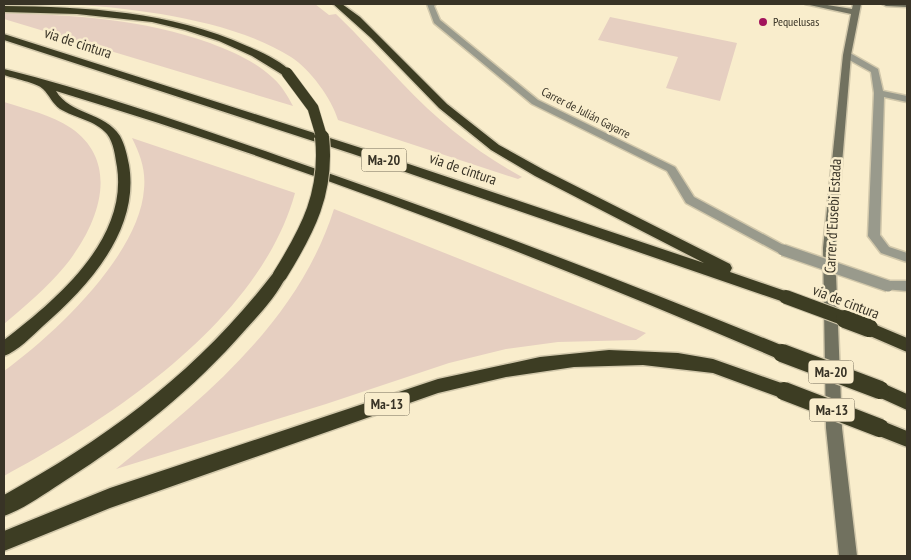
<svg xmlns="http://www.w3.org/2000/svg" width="911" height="560" font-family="'PT Sans Narrow',sans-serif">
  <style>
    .green { fill: #e6cfc1 }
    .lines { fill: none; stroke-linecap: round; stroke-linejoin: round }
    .street-casing { stroke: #d2c8ab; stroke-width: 3 }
    .secondary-casing { stroke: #d2c8ab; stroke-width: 3 }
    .highway-casing { stroke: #d2c8ab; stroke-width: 3 }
    .street { fill: #999a8c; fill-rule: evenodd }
    .secondary { fill: #71715f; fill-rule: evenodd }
    .highway { fill: #3d3d23; fill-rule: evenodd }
    .street-bridge-casing { stroke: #d2c8ab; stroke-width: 14; stroke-linecap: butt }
    .highway-bridge-far2-casing { stroke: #d2c8ab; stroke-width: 12; stroke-linecap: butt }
    .highway-bridge-far1-casing { stroke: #d2c8ab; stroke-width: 16; stroke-linecap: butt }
    .highway-bridge-casing { stroke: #d2c8ab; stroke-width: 21; stroke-linecap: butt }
    .street-bridge { stroke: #999a8c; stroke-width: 11 }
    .highway-bridge-far2 { stroke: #3d3d23; stroke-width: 11 }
    .highway-bridge-far1 { stroke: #3d3d23; stroke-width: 14 }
    .highway-bridge { stroke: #3d3d23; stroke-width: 18 }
    .poi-dot { fill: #a2145c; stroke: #f9edcc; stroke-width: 2 }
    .labels { text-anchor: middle; stroke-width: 5; stroke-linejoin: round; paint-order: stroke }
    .far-poi-label { font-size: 12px; fill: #383326; stroke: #f9edcc; text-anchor: start }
    .far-street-label { font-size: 12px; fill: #383326; stroke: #f9edcc }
    .shield { fill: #f9edcc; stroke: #726b58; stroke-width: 1 }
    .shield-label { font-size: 14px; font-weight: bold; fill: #383326 }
    .street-label { font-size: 15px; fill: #383326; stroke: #f9edcc }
  </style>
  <rect width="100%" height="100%" fill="#f9edcc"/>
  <!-- green -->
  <path class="green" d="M67,4h248l14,11 7,-1c23,22 44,46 66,69 36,38 74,69 120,94l-4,2 -180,-59c-6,-21 -28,-51 -47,-63 -58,-37 -156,-49 -224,-53z
    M4,13c70,2 139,6 206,30 23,9 45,18 63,35 9,8 14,17 20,28l-289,-87z
    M610,17l127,26 -17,58 -54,-13 12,-31 -80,-17z
    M4,102c22,7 48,13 67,26 52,36 26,99 -6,138 -18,22 -40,40 -61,58z
    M132,138l163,55c-35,127 -181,224 -291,283v-105c50,-36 136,-117 140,-182 2,-19 -4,-35 -12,-51z
    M334,209l312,124 -10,7 -78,2 -52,7 -57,14 -123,41 -210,65c89,-72 182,-147 218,-260z"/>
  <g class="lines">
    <defs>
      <path id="street" d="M427,4h9l-2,2 6,14 98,80 137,67 19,30 93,50 2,3 -2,3h-8l-93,-50 -19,-32 -135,-67 -98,-81z
        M844,53h6l28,16 5,22 24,5v6l-23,-5 -4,138 9,12 18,6v9l-26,-9 -13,-17 6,-143 -3,-21 -27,-15z
        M888,281h19v10l-23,-2 -2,-3 2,-3z"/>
      <path id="secondary" d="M805,4h16l31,5 1,-5h8l-10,51 -16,193 7,180 15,128h-18l-13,-128 -3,-180 20,-193 8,-41z
        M882,4h25v3l-21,-1z"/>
      <path id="highway" d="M333,4h9l18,13 87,87 52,41 45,25 186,94 2,4 -2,4 61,21 3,4 -3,4 -5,2 -5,-2 -428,-147 -349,-114v-6l3,1 354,113 343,115 -169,-87 -44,-26 -52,-42 -68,-70z
        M4,6c83,1 166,5 243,40 14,6 35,15 45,27l-1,2h-8l-31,-19 -33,-15 -34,-11 -33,-8 -75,-8 -73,-2z
        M4,69c92,23 185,56 275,87 172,59 341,123 509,192l2,5 -2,5 -6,2 -6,-2c-235,-101 -475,-193 -720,-267 14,24 49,21 64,45 5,9 7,19 9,29 11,65 -41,122 -86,161 -11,10 -25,25 -39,30v-16c52,-40 124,-100 113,-173 -2,-11 -3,-24 -10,-33 -12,-14 -32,-16 -47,-25 -8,-6 -10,-13 -17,-20 -5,-6 -31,-11 -39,-14z
        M280,269l5,2 2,4c-10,20 -26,38 -41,54 -52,60 -114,109 -180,151 -19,12 -40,28 -62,36v-21c108,-60 195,-125 271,-224z
        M869,322l38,16v14l-44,-19 -2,-5 2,-5z
        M609,350l69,3 35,6 77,27 3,5 -3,5 -6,3 -71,-26 -70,-8 -69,2 -68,10 -68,16 -328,115 -106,43v-20l106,-43 328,-109 102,-22z
        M880,382l27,12v16l-33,-15 -3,-5 3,-5z
        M880,420l27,11v16l-33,-13 -3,-6 3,-6z"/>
    </defs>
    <!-- street casing -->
    <use href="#street" class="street-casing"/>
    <!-- secondary casing -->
    <use href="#secondary" class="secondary-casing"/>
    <!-- highway casing -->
    <use href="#highway" class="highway-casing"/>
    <!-- street -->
    <use href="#street" class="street"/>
    <!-- secondary -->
    <use href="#secondary" class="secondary"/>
    <!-- highway -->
    <use href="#highway" class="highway"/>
    <defs>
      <path id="street-bridge" d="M783,250l105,36"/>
      <path id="highway-bridge-far2" d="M287,73l26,35 9,30"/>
      <path id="highway-bridge-far1" d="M280,275c28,-45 48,-83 42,-138
        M786,297l62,23"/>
      <path id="highway-bridge" d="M845,319l24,9
        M782,353l98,37
        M784,391l96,37"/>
    </defs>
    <!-- street-bridge casing -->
    <use href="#street-bridge" class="street-bridge-casing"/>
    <!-- highway-bridge-far2 casing -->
    <use href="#highway-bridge-far2" class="highway-bridge-far2-casing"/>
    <!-- highway-bridge-far1 casing -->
    <use href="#highway-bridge-far1" class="highway-bridge-far1-casing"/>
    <!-- highway-bridge casing -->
    <use href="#highway-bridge" class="highway-bridge-casing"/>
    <!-- street-bridge -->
    <use href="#street-bridge" class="street-bridge"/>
    <!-- highway-bridge-far2 -->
    <use href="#highway-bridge-far2" class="highway-bridge-far2"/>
    <!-- highway-bridge-far1 -->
    <use href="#highway-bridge-far1" class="highway-bridge-far1"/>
    <!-- highway-bridge -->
    <use href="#highway-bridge" class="highway-bridge"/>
  </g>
  <!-- markers -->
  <circle class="poi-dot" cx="763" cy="22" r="5"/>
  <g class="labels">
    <!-- far-poi labels -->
    <g class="far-poi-label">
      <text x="773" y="26">Pequelusas</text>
    </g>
    <!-- far-street labels -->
    <g class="far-street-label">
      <text transform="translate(586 113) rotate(27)" y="4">Carrer de Julián Gayarre</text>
    </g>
    <!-- shield labels -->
    <g class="shield">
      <rect x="361.5" y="148.5" width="45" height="23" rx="4"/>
      <rect x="808.5" y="360.5" width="45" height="23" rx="4"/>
      <rect x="364.5" y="392.5" width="45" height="23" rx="4"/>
      <rect x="809.5" y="398.5" width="45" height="23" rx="4"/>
    </g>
    <g class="shield-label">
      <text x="384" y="165">Ma-20</text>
      <text x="831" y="377">Ma-20</text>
      <text x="387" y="409">Ma-13</text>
      <text x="832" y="415">Ma-13</text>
    </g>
    <!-- street labels -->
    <g class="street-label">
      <text transform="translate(78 43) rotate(18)" y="5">via de cintura</text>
      <text transform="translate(463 169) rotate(19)" y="5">via de cintura</text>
      <text transform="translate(833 216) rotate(-87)" y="5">Carrer d'Eusebi Estada</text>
      <text transform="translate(846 302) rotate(21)" y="5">via de cintura</text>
    </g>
  </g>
  <!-- border -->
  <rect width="911" height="560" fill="none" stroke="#383326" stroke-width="10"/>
</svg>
